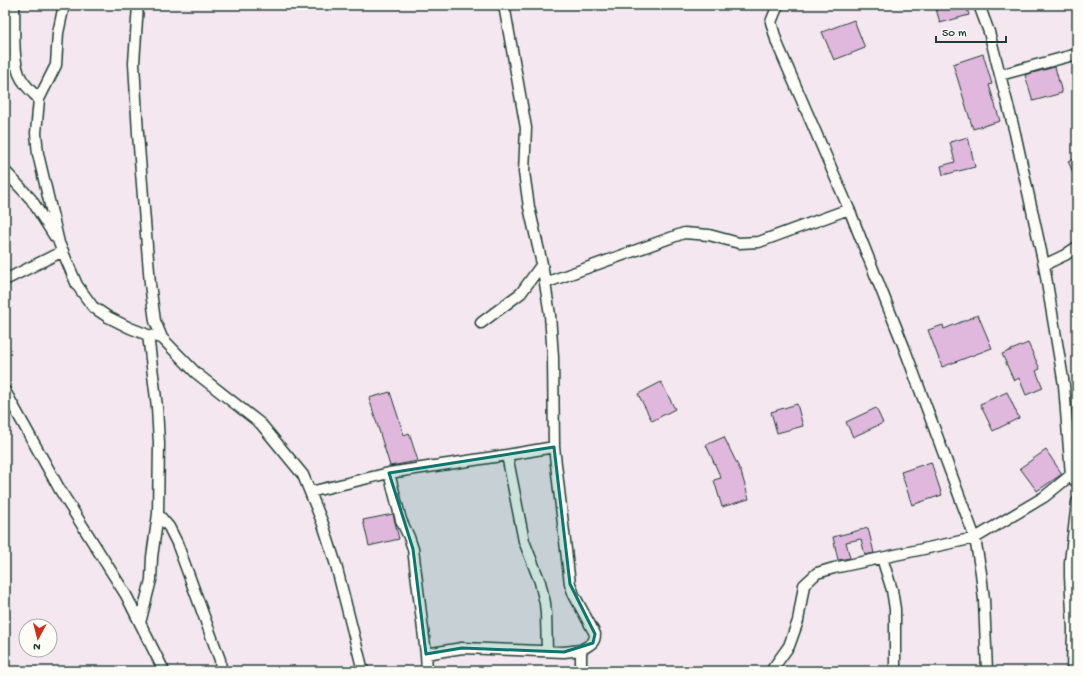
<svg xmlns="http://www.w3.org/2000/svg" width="1082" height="676" font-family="'Gochi Hand',sans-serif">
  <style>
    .building { fill: #e0b7dd; stroke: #1f3d34 }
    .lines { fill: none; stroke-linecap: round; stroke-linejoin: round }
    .minor-casing { stroke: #1f3d34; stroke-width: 13 }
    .minor { stroke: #fdfcf7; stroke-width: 10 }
    .marked { fill: #0f766e; fill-opacity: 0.2; stroke: #0f766e; stroke-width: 3; stroke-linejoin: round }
  </style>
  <rect width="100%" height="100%" fill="#f4e7ef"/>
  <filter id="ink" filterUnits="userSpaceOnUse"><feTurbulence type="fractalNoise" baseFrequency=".025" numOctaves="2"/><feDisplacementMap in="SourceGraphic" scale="8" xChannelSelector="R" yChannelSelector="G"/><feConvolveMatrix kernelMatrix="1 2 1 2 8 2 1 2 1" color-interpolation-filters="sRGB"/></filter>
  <g filter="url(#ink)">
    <!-- building -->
    <path class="building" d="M935,5h31l3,10 -29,8z
      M854,20l11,28 -31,12 -12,-28z
      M983,54l9,30 -3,1 11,36 -27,8 -20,-65z
      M1055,67l7,26 -29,8 -8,-26z
      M968,137l7,30 -32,8 -2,-9 14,-4 -5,-20z
      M1077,158v24l-9,-21z
      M978,315l14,33 -50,19 -14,-37 15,-5 1,4z
      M1028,343l12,26 -4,2 7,17 -17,7 -7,-17 -5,3 -12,-27z
      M661,382l14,27 -23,12 -14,-27z
      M390,392l14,43 5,-2 9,28 -28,5 -21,-68z
      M1007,392l12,26 -26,13 -13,-27z
      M797,404l6,22 -26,7 -6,-21z
      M876,408l7,15 -30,14 -7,-15z
      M724,437l17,35 8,27 -27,8 -8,-27 7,-2 -15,-33z
      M1046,450l16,24 -25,17 -17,-23z
      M931,462l11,33 -30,10 -11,-33z
      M393,514l6,25 -30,7 -6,-26z
      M868,528l6,25 -9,2 -4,-16 -15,3 4,16 -12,2 -5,-23z"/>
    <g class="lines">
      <defs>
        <path id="minor" d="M14,5c1,20 -2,51 5,69 4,10 12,17 20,25
          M64,5l-6,28 -2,32 -17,34 -3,34 2,21 21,89 18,42 16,22 15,10 22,11 18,7 14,3
          M138,5l-4,58 4,71 12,150 5,37 7,17 34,35 65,51 42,51 20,49 13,41 27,106
          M504,5l22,123 -2,44 5,35 13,57 8,51 3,42 1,90 16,137 4,11 21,39c0,10 -6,11 -14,16
          M778,5l-7,17 6,21 72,166 55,138 71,191 6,35 3,27 3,71
          M979,5l10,27 26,101 29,132 20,120 7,90 3,5 3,1
          M5,68l10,-11
          M1000,75l77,-21
          M5,171l26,28 24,38
          M1044,265l21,-10 12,-8
          M5,280l58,-29
          M545,283l139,-50 25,2 30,8 20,-1 90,-33
          M481,323l40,-30 21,-29
          M5,391l55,99 66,105 38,76
          M507,455l47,-8
          M389,473l118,-18 17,86 16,41 5,21 1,11 1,37
          M310,492l79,-19 12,47 8,17 4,12 13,105 1,17
          M158,514l11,13 8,16 43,117 1,11
          M882,558l10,32 3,19v62
          M1070,577l3,52 -1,42
          M1076,578l-6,-1v-15l7,-60
          M140,623l11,-43 1,-23 6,-43 1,-71 -2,-36 -9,-72
          M426,654l36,-6 102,4 17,-2v21
          M771,671l18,-25 9,-25 6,-36 13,-12 17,-5 141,-30 69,-41 27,-22"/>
      </defs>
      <!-- minor casing -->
      <use href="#minor" class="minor-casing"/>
      <!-- minor -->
      <use href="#minor" class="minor"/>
    </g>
  </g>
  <!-- marked area -->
  <path class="marked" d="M554,447l16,137 25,50 -2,9 -29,9 -102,-4 -36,6 -13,-105 -24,-76z"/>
  <!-- margin -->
  <rect width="1082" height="676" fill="none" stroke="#fdfcf7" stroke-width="20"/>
  <rect x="10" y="10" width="1062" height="656" fill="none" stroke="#1f3d34" stroke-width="1.5" filter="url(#ink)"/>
  <!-- north arrow -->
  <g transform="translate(38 638) rotate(187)"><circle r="19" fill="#fdfcf7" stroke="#a4b0a9"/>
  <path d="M0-3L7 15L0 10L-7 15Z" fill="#c8321e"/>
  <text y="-6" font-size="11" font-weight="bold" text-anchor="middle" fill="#1f3d34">N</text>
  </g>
  <!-- scale -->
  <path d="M936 36v6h70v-6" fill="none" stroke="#1f3d34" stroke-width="2"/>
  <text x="942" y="36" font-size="12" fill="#1f3d34" stroke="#fdfcf7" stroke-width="3" paint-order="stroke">50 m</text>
</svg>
